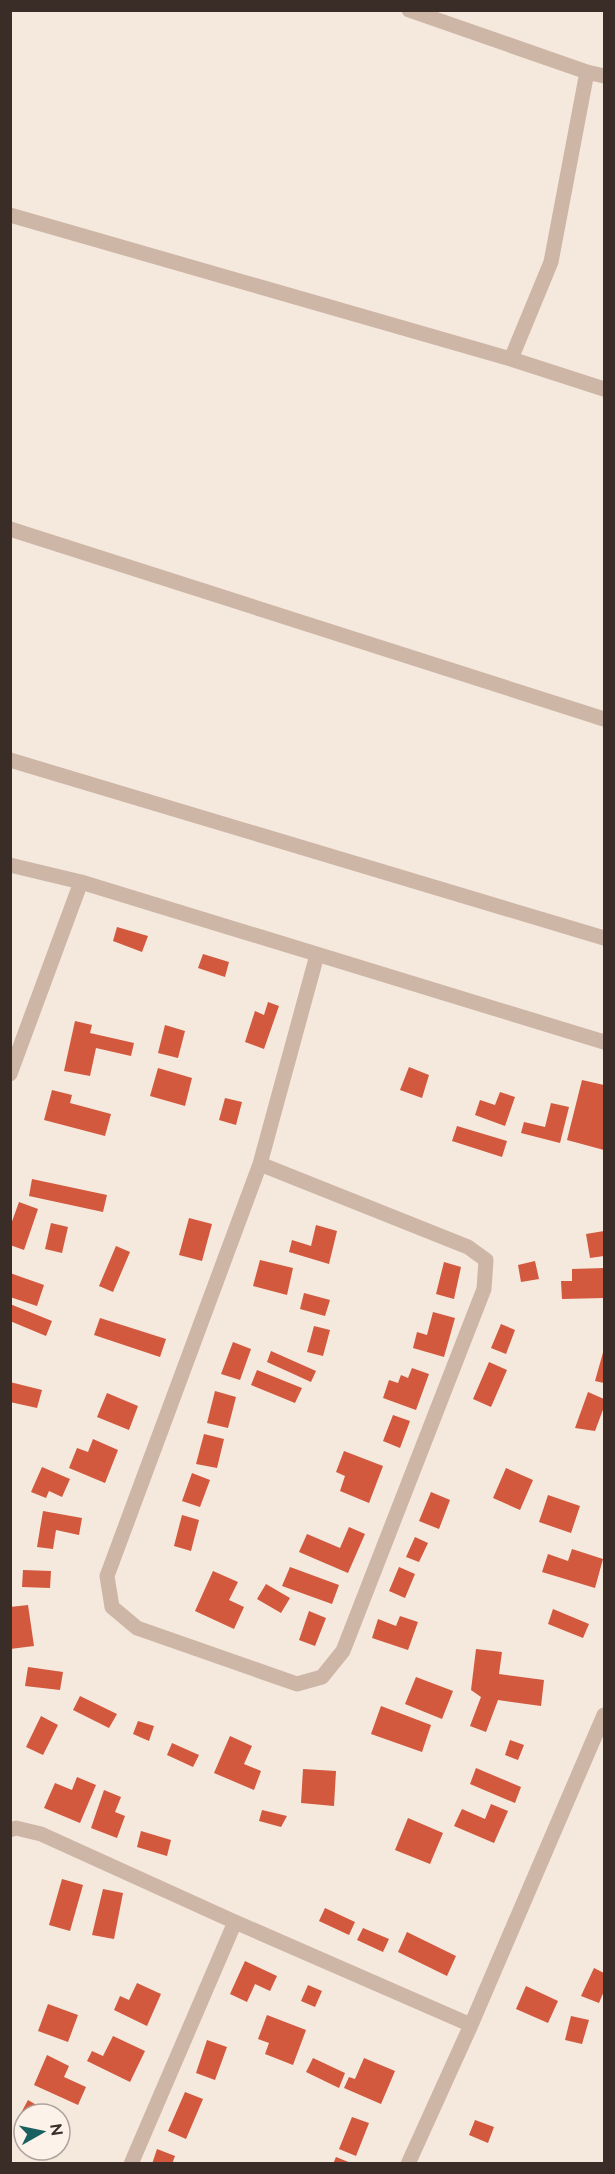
<svg xmlns="http://www.w3.org/2000/svg" width="615" height="2174" font-family="Raleway,sans-serif">
  <style>
    .building { fill: #d2583e }
    .lines { fill: none; stroke-linecap: round; stroke-linejoin: round }
    .street { stroke: #ceb6a7; stroke-width: 15 }
  </style>
  <rect width="100%" height="100%" fill="#f5e8dd"/>
  <!-- building -->
  <path class="building" d="M117,927l31,9 -6,16 -29,-11z
    M203,954l26,8 -4,15 -27,-9z
    M268,1002l11,4 -15,43 -19,-7 10,-31 9,4z
    M75,1021l17,4 -2,8 44,10 -3,13 -35,-8 -6,28 -26,-5z
    M165,1025l20,6 -7,27 -20,-5z
    M409,1067l20,8 -7,23 -22,-8z
    M158,1068l34,10 -7,28 -35,-10z
    M582,1080l22,5v65l-37,-10z
    M52,1090l20,5 -2,8 41,11 -6,22 -61,-16z
    M500,1092l15,5 -10,29 -30,-11 5,-15 15,5z
    M225,1098l17,4 -6,23 -17,-5z
    M551,1103l18,4 -9,36 -39,-10 3,-11 21,5z
    M457,1126l50,15 -5,16 -50,-16z
    M32,1179l75,16 -4,17 -74,-16z
    M19,1202l19,7 -14,41 -14,-5v-18z
    M189,1218l23,6 -10,37 -23,-6z
    M51,1223l17,4 -6,26 -17,-4z
    M316,1225l21,6 -8,33 -40,-12 3,-12 19,6z
    M604,1231v25l-14,2 -4,-24z
    M116,1246l14,6 -17,40 -14,-6z
    M260,1260l33,8 -6,27 -34,-9z
    M535,1261l4,18 -18,3 -3,-17z
    M444,1262l17,5 -7,32 -18,-5z
    M604,1268v30l-42,1 -1,-18h11v-12z
    M10,1273l34,12 -7,21 -27,-9z
    M304,1293l26,7 -5,16 -25,-7z
    M10,1304l42,17 -6,15 -36,-15z
    M433,1312l22,6 -11,39 -31,-9 4,-16 10,3z
    M100,1318l66,21 -6,18 -66,-22z
    M501,1324l14,6 -9,24 -15,-6z
    M314,1326l16,4 -7,26 -16,-4z
    M233,1342l18,7 -11,31 -19,-6z
    M604,1349v34l-9,-2z
    M271,1351l45,20 -5,11 -44,-20z
    M489,1362l18,8 -16,37 -18,-8z
    M412,1368l17,6 -13,36 -33,-12 6,-18 9,3 3,-8 7,3z
    M257,1370l45,18 -7,15 -44,-18z
    M10,1382l32,8 -5,18 -27,-6z
    M215,1391l21,6 -8,31 -21,-5z
    M588,1392l16,7v8l-9,24 -20,-3z
    M107,1393l31,13 -9,24 -32,-13z
    M393,1415l17,6 -10,27 -17,-7z
    M204,1434l20,5 -7,29 -21,-4z
    M93,1439l25,11 -13,33 -36,-15 8,-20 11,4z
    M344,1451l39,15 -14,37 -29,-12 5,-15 -9,-4z
    M42,1467l28,12 -8,18 -13,-6 -3,7 -15,-6z
    M506,1468l27,12 -13,30 -27,-12z
    M192,1473l18,7 -10,27 -18,-6z
    M431,1492l19,8 -11,29 -20,-8z
    M548,1495l32,11 -9,27 -32,-11z
    M43,1511l39,7 -3,17 -23,-5 -3,19 -16,-2z
    M182,1515l17,5 -8,31 -17,-5z
    M349,1527l16,7 -17,39 -49,-21 8,-18 33,14z
    M415,1537l13,6 -9,19 -13,-5z
    M572,1549l31,10 -8,29 -53,-16 6,-18 20,7z
    M290,1567l49,18 -7,19 -50,-18z
    M399,1567l16,7 -10,24 -16,-7z
    M23,1570l28,1 -1,17 -28,-1z
    M213,1571l25,11 -9,18 15,7 -10,22 -39,-18z
    M266,1584l24,14 -9,15 -24,-14z
    M28,1605l6,41 -24,3v-42z
    M553,1609l36,15 -6,14 -35,-14z
    M309,1611l17,7 -11,28 -16,-6z
    M400,1616l18,6 -10,28 -36,-12 6,-19 18,7z
    M476,1649l26,3 -3,22 45,6 -3,26 -43,-6 -12,32 -16,-6 11,-29 -10,-7z
    M28,1667l35,5 -3,18 -35,-4z
    M416,1677l37,14 -11,28 -37,-15z
    M80,1696l37,18 -8,14 -36,-18z
    M381,1706l50,19 -9,27 -51,-18z
    M41,1716l17,9 -15,30 -17,-8z
    M138,1721l16,5 -5,15 -16,-7z
    M230,1736l22,10 -8,18 17,7 -7,19 -40,-17z
    M510,1740l14,5 -6,15 -13,-5z
    M172,1743l27,12 -6,12 -26,-12z
    M476,1768l45,19 -6,16 -45,-19z
    M303,1769l33,2 -2,35 -33,-3z
    M77,1777l19,8 -16,38 -36,-15 11,-25 17,7z
    M104,1790l17,7 -6,15 10,4 -8,22 -26,-10z
    M491,1804l17,7 -14,32 -40,-17 8,-17 23,10z
    M262,1810l25,6 -6,11 -22,-6z
    M408,1818l35,15 -13,31 -35,-14z
    M141,1831l30,9 -4,16 -30,-9z
    M62,1879l21,6 -13,46 -21,-6z
    M103,1889l20,4 -9,46 -22,-4z
    M325,1908l30,14 -6,13 -30,-14z
    M363,1928l26,11 -6,13 -26,-12z
    M407,1932l49,24 -9,20 -49,-24z
    M245,1961l32,15 -7,15 -15,-7 -8,18 -17,-8z
    M594,1968l10,5v18l-5,12 -18,-7z
    M137,1983l24,11 -14,32 -33,-16 6,-14 9,4z
    M308,1985l14,6 -7,16 -14,-6z
    M526,1986l32,15 -10,22 -32,-14z
    M48,2004l30,11 -10,27 -30,-11z
    M267,2015l39,15 -13,35 -28,-11 4,-11 -11,-4z
    M571,2016l18,4 -7,24 -17,-4z
    M113,2036l32,15 -15,31 -43,-21 5,-10 11,5z
    M207,2040l20,7 -12,33 -19,-7z
    M47,2055l22,11 -5,11 22,10 -8,18 -44,-20z
    M313,2058l32,15 -6,15 -33,-16z
    M364,2058l31,13 -14,33 -37,-16 5,-11 6,2z
    M185,2092l18,7 -17,40 -18,-8z
    M28,2100l17,10 -2,4h-19v18l-10,-6z
    M352,2117l17,6 -13,33 -17,-7z
    M475,2120l19,7 -6,16 -19,-8z
    M157,2149l18,7 -3,8h-20z
    M336,2157l15,6v1h-18z"/>
  <g class="lines">
    <!-- street -->
    <path class="street" d="M409,10l178,62 17,4
      M10,215l501,144 93,30
      M511,359l40,-97 36,-190
      M10,529l594,190
      M10,760l594,178
      M10,865l71,17 523,160
      M10,1074l71,-192
      M260,1164l208,83 18,13 -2,29 -141,362 -21,26 -25,7 -160,-56 -25,-21 -5,-31 153,-412 57,-209
      M10,1830l6,-2 25,6 194,88 236,103
      M131,2164l104,-242
      M408,2164l63,-139 133,-310"/>
  </g>
  <!-- border -->
  <rect width="615" height="2174" fill="none" stroke="#3a2d28" stroke-width="24"/>
  <!-- north arrow -->
  <g transform="translate(42 2132) rotate(81)"><circle r="28" fill="#fcf2ea" stroke="#aea39c" stroke-width="1.5"/>
  <path d="M0-4.5L10 22L0 15L-10 22Z" fill="#196060"/>
  <text y="-9" font-size="16" font-weight="bold" text-anchor="middle" fill="#3a2d28">N</text>
  </g>
</svg>
